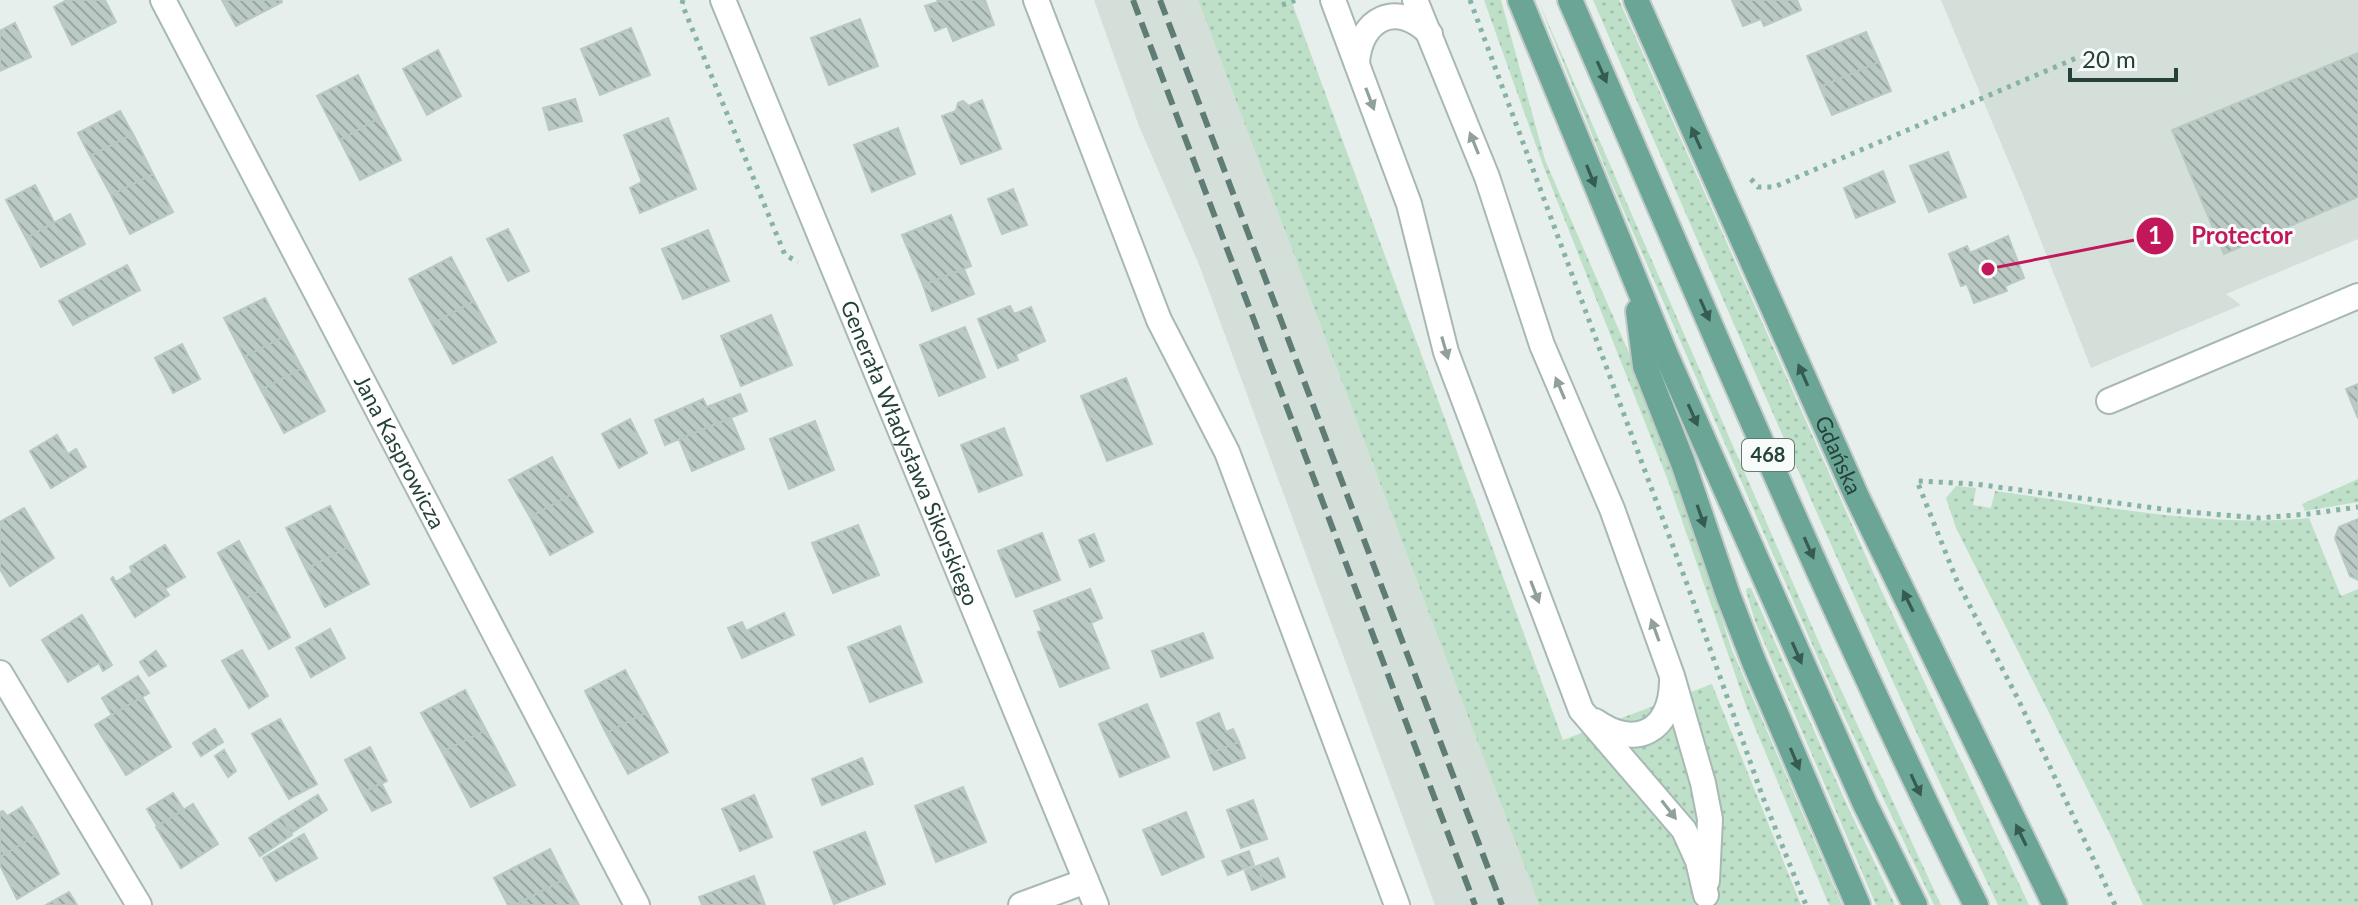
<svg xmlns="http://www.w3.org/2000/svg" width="2358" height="905" font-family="Lato,sans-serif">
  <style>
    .built { fill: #d4dfda }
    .grass { fill: url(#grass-dots) }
    .building { fill: url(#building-back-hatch); stroke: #b8c9c2; stroke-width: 2 }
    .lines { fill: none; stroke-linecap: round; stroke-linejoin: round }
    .minor-casing { stroke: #a8b8b2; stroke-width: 28 }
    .major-casing { stroke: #c2cac8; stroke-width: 28 }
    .path { stroke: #86b3a5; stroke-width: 5; stroke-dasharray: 4 6; stroke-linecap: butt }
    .minor { stroke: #fff; stroke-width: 24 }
    .major { stroke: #6aa596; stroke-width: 24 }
    .rail { stroke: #5f7d75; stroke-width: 6; stroke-dasharray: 16 8; stroke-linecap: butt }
    .oneway { fill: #365b51 }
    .oneway2 { fill: #92a09c }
    .labels { text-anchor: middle; stroke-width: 6; stroke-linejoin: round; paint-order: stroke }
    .shield { fill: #f7fbf9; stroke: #637a73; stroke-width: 2 }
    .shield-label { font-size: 20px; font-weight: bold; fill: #24423a }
    .street-label { font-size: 22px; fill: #24423a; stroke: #f7fbf9 }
    .leader { fill: none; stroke: #c2185b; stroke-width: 3 }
    .callout-dot { fill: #c2185b; stroke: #f7fbf9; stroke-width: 3 }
    .mark-label { font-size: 24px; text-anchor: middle; font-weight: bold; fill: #fff }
    .callout-label { font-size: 24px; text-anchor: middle; font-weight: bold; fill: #c2185b; stroke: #f7fbf9; stroke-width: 6; stroke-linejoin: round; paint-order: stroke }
  </style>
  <defs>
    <pattern id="grass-dots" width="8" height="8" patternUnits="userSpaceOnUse" patternTransform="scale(2)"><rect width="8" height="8" fill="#bfe0c8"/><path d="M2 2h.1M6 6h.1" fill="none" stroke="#a4c1ad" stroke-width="1.8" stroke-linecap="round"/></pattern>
    <pattern id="building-back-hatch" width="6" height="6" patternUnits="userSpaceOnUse" patternTransform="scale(2)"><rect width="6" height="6" fill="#bbcac4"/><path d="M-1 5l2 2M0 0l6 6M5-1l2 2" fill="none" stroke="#98a6a0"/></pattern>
  </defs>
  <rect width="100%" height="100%" fill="#e6efeb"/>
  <!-- built -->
  <path class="built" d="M1094,0h104l341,905h-104l-235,-638 -61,-141z
    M1941,0h417v239l-132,55 15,11 -150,63 -67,-170z"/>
  <!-- grass -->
  <path class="grass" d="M1198,0h93l272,740 149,-56 89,221h-262z
    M1484,0h17l44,160 94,216 28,74 65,200 110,255h-13l-83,-199 -77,-223 -126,-318z
    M1538,0l279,638 124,267h-7l-99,-208 -226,-520z
    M1593,0h26l258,581 152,324h-31c-144,-298 -273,-602 -405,-905z
    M2358,479v23l-53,9 -3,-7z
    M1956,486l20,2 -3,17 18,3 4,-17c103,14 210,37 314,27l32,78 17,-7v316h-215l-32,-69 -155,-308 -10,-30z
    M1747,588h4l96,217 48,100h-19l-121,-284 -9,-30z"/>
  <!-- building -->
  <path class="building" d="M67,0h38l11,22 -44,23 -18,-38z
    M222,0h59l1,2 -46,24z
    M937,0h48l9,25 -41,16 -6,-15 -12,5 -10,-25 13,-4z
    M1732,0h65l4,10 -37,16 -3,-7 -18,7z
    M860,19l18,47 -49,19 -18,-47z
    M15,23l16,34 -31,14v-40z
    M631,28l19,47 -50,20 -19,-46z
    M1866,32l13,30 -59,25 -13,-31z
    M438,50l23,46 -34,19 -24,-46z
    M2358,53v144l-134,57 -52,-124z
    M1879,62l12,29 -59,24 -12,-28z
    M358,75l21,43 -39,22 -23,-44z
    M575,99l7,22 -33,9 -6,-22z
    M982,100l19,49 -40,15 -19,-48 14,-5 2,-8 5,-2 6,5z
    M120,111l13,23 -43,22 -12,-23z
    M379,118l22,42 -41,20 -20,-40z
    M668,118l28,71 -56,24 -10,-25 12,-6 -18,-47z
    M898,128l17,46 -43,18 -18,-47z
    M133,134l20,40 -42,21 -21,-39z
    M1948,152l18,45 -37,15 -19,-46z
    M1883,171l12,31 -39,16 -12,-30z
    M153,174l20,38 -43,22 -19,-39z
    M35,185l19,37 -28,16 -20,-38z
    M1013,189l14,36 -25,9 -14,-35z
    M70,214l15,30 -44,23 -15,-29z
    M951,215l20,51 -48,19 -21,-50z
    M508,229l21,42 -21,10 -21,-42z
    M708,230l21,51 -46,18 -21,-50z
    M2008,236l16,42 -19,8 2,5 -33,12 -7,-19 -6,2 -12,-32 18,-8 3,7z
    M451,257l23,44 -42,23 -23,-45z
    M127,265l13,25 -67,35 -14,-24z
    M964,269l10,25 -42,17 -9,-26z
    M265,298l20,38 -41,21 -20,-39z
    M474,301l22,41 -43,22 -21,-40z
    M1010,306l4,8 17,-7 14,34 -29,13 2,6 -20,8 -20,-49z
    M771,315l21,50 -51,21 -20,-50z
    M965,327l20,50 -46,19 -19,-51z
    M285,336l17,32 -41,22 -17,-33z
    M182,344l18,35 -27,14 -18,-35z
    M302,368l23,43 -41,22 -23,-43z
    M1126,378l26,66 -45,17 -26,-65z
    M2358,384v34l-12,-29z
    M740,394l7,17 -82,34 -10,-25 48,-21 4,8z
    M731,418l13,31 -52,22 -13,-32z
    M630,419l17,34 -28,15 -17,-34z
    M815,421l19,49 -45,19 -19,-50z
    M1004,428l18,47 -43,17 -18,-47z
    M57,435l11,19 8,-5 10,18 -35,21 -21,-37z
    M552,457l20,37 -42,23 -21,-37z
    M572,494l21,38 -43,23 -20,-38z
    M330,506l20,40 -44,23 -20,-41z
    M24,508l30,50 -44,28 -10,-17v-47z
    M2358,519v61l-8,-4 -15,-38 4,-11z
    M858,525l21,50 -46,18 -21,-50z
    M1042,533l18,47 -44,17 -18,-46z
    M1094,534l10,27 -14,6 -11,-27z
    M239,541l25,47 -21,12 -25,-47z
    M165,545l20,32 -20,12 4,6 -34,22 -24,-38 2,-2 3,5 16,-10 -2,-5z
    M350,546l19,38 -44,23 -19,-38z
    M264,588l26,49 -21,12 -26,-49z
    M1090,589l12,29 -11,5 18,45 -49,19 -22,-55 4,-1 -8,-20z
    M784,613l10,22 -52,23 -14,-30 14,-6 4,9z
    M82,615l30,50 -9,6 -4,-8 -31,19 -26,-42z
    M900,626l22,56 -52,20 -22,-55z
    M330,629l15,29 -34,19 -15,-29z
    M1203,633l10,25 -52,19 -9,-26z
    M242,650l26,46 -19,12 -27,-47z
    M156,651l10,15 -17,10 -9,-14z
    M625,670l22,42 -41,21 -21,-42z
    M138,676l11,17 -37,22 -10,-17z
    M465,690l21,40 -44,22 -21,-39z
    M142,697l29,50 -45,28 -31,-50z
    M1147,704l22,53 -49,20 -21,-53z
    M647,712l21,40 -40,22 -22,-41z
    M1219,713l7,19 7,-3 6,13 -31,12 -11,-31z
    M280,719l37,65 -28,15 -37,-65z
    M215,729l8,13 -22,14 -8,-13z
    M486,730l29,55 -44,22 -29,-55z
    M1239,742l6,16 -31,12 -6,-16z
    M370,747l17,34 -25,12 -17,-33z
    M224,750l12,21 -8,6 -13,-21z
    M862,758l11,26 -51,21 -10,-26z
    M381,783l10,19 -19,9 -10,-18z
    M963,787l23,55 -50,20 -21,-56z
    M173,793l11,17 -27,16 -10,-17z
    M318,795l9,15 -36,23 -9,-16z
    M754,795l18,42 -32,14 -18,-42z
    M1253,800l14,39 -26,9 -14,-38z
    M193,804l25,40 -37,24 -25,-41z
    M22,807l16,27 -38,23v-45l3,-1 4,5z
    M1186,812l18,45 -42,18 -19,-45z
    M282,817l10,18 -32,21 -11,-18z
    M865,832l20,52 -51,20 -20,-52z
    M38,834l21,40 -42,25 -17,-34v-8z
    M304,834l13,24 -41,23 -13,-23z
    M550,849l15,30 -50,26h-7l-14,-27z
    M1249,851l5,14 -26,10 -6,-14z
    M1278,858l7,19 -21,8 -7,-19z
    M1257,866l7,19 -12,5 -7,-19z
    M754,876l11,29h-63l-3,-8z
    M565,879l14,26h-64z
    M69,892l8,13h-31z"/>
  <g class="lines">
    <defs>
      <g id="minor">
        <path id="s1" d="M163,0l474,905"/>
        <path id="s2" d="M723,0l373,905"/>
        <path d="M1036,0l123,320 68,132 170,453"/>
        <path d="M1333,0l76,204 37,148 135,358 103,120 14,31 8,34"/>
        <path d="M1415,0l72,177 55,168 70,164 60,167 31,107 7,36 -3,62"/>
        <path d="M1357,63c3,-45 40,-63 73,-29"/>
        <path d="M2109,401l249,-105"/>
        <path d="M0,673l139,232"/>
        <path d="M1595,721c41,29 76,10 77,-39"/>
        <path d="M1021,905l65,-24"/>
      </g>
      <g id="major">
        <path d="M1520,0l146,355 199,449 50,101"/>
        <path d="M1570,0c132,303 258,609 406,905"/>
        <path id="s3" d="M1636,0l221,497 198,408"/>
        <path d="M1638,311l7,55 38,97 45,132 26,67 104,243"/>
      </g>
    </defs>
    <!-- minor casing -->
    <use href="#minor" class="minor-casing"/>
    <!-- major casing -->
    <use href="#major" class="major-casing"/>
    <!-- path -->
    <path class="path" d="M683,0l-1,4 103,251 13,7
      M1470,0l217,584 75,211 44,110
      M1282,5l14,-5
      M1751,179l7,8h16l307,-131
      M2115,905l-97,-206 -61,-118 -40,-100 58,3 202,27 82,7 49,-4 50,-7"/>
    <!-- minor -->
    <use href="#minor" class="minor"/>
    <!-- major -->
    <use href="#major" class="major"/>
    <!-- rail -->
    <path class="rail" d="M1133,0l342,905
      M1160,0l342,905"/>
  </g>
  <!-- one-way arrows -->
  <defs><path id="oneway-solid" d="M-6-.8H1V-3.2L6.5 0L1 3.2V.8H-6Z" transform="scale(2)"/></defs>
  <g class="oneway">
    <use href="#oneway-solid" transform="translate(1602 72) rotate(66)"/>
    <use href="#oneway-solid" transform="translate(1696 138) rotate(-114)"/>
    <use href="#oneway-solid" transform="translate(1591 176) rotate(68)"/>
    <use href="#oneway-solid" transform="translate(1705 310) rotate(66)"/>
    <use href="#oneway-solid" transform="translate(1803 375) rotate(-114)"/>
    <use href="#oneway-solid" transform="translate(1693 415) rotate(66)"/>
    <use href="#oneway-solid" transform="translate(1701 516) rotate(71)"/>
    <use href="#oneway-solid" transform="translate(1809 548) rotate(66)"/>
    <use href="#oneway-solid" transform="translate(1908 601) rotate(-116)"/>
    <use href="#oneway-solid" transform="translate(1797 653) rotate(66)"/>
    <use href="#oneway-solid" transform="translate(1795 759) rotate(67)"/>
    <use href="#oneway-solid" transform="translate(1916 785) rotate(65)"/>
    <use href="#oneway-solid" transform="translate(2021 835) rotate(-116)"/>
  </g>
  <g class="oneway2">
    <use href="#oneway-solid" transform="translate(1370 99) rotate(69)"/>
    <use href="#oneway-solid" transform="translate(1474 143) rotate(-112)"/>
    <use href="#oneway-solid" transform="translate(1445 348) rotate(74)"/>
    <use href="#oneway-solid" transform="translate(1560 388) rotate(-113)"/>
    <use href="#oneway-solid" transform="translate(1535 592) rotate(69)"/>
    <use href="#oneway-solid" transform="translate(1655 630) rotate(-110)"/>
    <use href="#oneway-solid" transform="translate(1669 810) rotate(52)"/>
  </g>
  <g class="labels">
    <!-- shield labels -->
    <rect class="shield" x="1742" y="439" width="52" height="32" rx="6"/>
    <g class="shield-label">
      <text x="1768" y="462">468</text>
    </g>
    <!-- street labels -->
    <g class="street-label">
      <text dy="8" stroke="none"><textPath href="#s1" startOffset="510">Jana Kasprowicza</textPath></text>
      <text dy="8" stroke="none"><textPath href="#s2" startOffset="490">Generała Władysława Sikorskiego</textPath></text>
      <text dy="8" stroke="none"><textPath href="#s3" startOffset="498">Gdańska</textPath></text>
    </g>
  </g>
  <!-- callouts -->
  <path class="leader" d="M1988 269L2155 236"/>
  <g class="callout-dot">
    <circle cx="1988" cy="269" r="8"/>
    <circle cx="2155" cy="236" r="20"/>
  </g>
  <g class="mark-label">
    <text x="2155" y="244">1</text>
  </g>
  <g class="callout-label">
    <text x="2242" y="244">Protector</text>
  </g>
  <!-- scale -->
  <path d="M2070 68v12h106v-12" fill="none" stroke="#24423a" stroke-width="4"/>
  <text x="2082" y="68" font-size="24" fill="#24423a" stroke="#f7fbf9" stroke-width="6" paint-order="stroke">20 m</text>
</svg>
